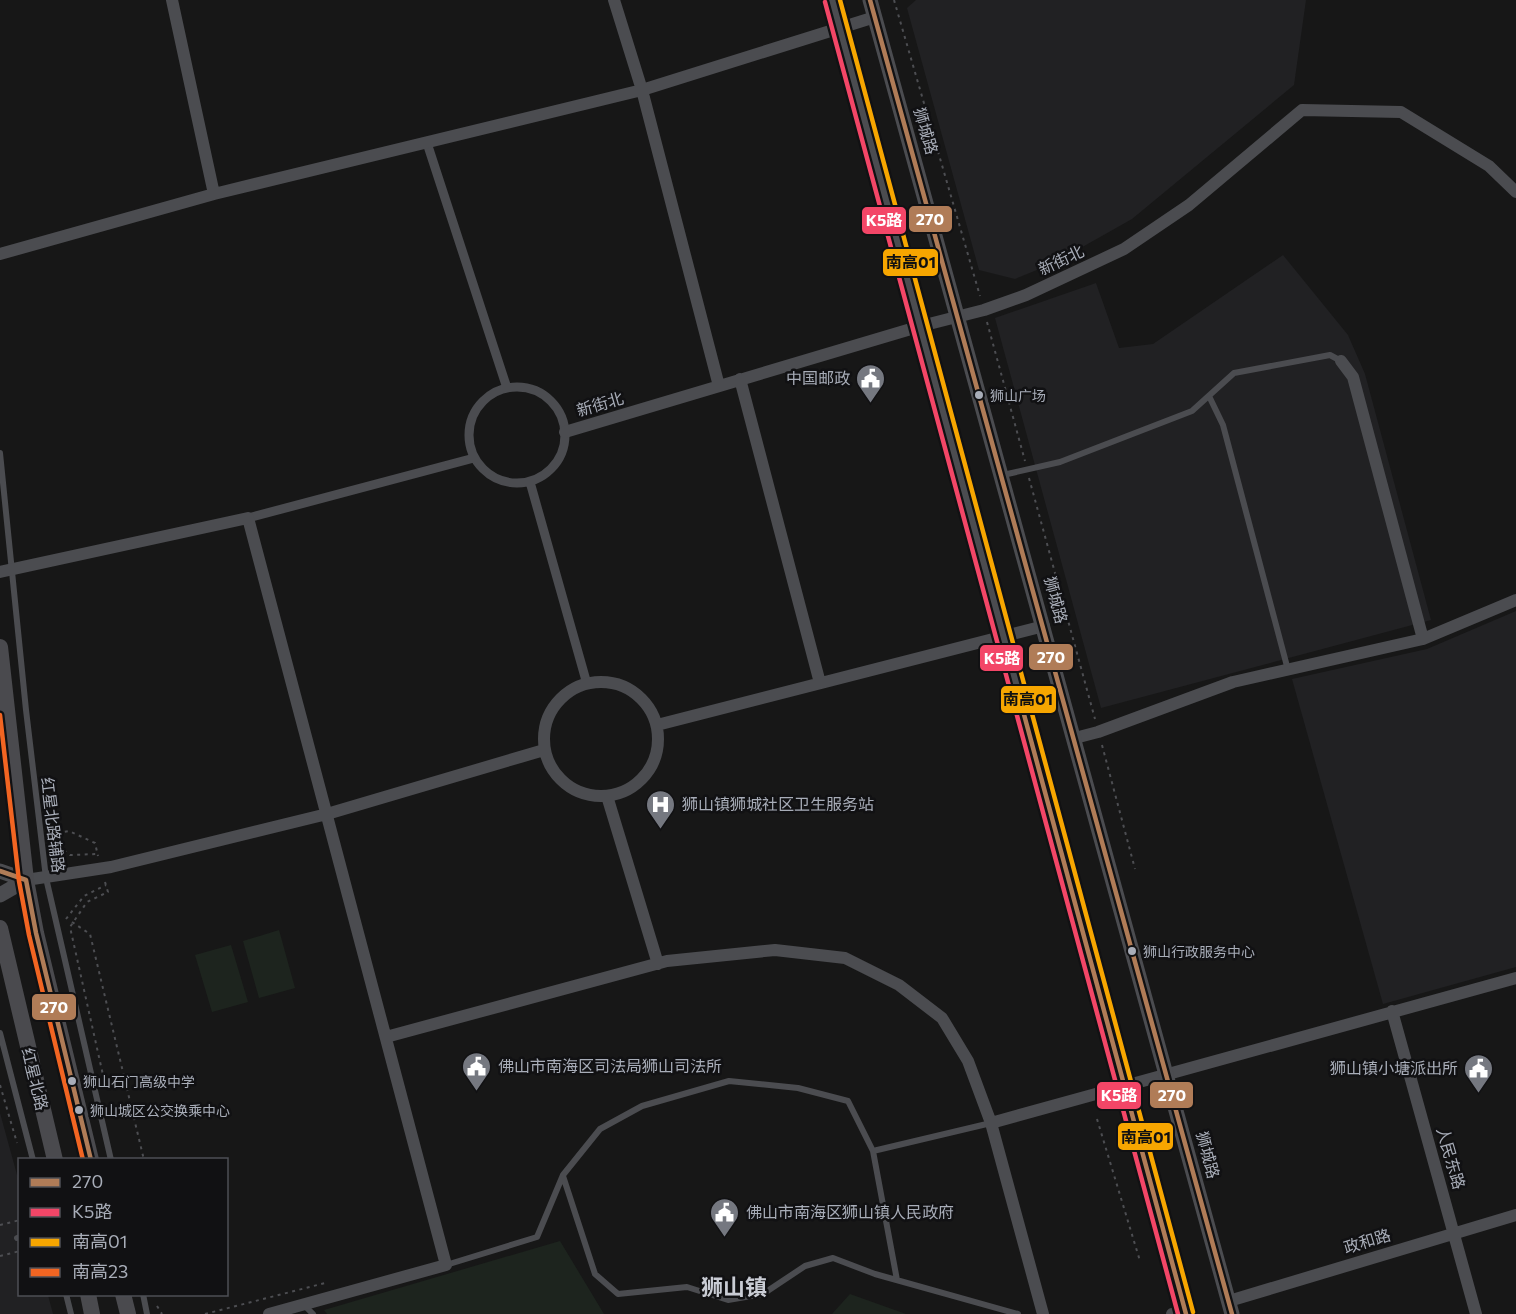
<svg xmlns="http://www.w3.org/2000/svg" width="1516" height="1314" font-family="Commissioner,'Noto Sans SC',sans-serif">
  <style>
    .built { fill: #212123 }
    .green { fill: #1d241e }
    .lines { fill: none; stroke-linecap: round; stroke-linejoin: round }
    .path { stroke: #4d4e52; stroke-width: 2; stroke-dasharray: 3 4.5; stroke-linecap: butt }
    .service { stroke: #4b4c50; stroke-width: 6 }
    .pedestrian { stroke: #4b4c50; stroke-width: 9 }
    .minor { stroke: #4b4c50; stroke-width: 12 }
    .tertiary { stroke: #4b4c50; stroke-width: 15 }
    .secondary { stroke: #4a4a4e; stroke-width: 16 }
    .bus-1-casing { stroke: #111113; stroke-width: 9 }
    .bus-2-casing { stroke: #111113; stroke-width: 9 }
    .bus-3-casing { stroke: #111113; stroke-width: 9 }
    .bus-4-casing { stroke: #111113; stroke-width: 9 }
    .bus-1 { stroke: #b07c57; stroke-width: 4.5 }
    .bus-2 { stroke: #f34667; stroke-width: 4.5 }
    .bus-3 { stroke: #f7a600; stroke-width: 4.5 }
    .bus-4 { stroke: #f26522; stroke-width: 4.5 }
    .bus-dot { fill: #a8adb8; stroke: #111113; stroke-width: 2 }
    .labels { text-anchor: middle; stroke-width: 5; stroke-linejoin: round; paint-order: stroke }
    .bus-label { font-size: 14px; fill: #a8adb8; stroke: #111113; text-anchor: start }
    .street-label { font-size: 16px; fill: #a8adb8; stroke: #111113 }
    .poi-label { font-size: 16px; fill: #a8adb8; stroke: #111113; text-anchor: start }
    .district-label { font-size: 22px; font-weight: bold; fill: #c9ccd4; stroke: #111113 }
    .line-badge { stroke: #111113; stroke-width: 2 }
    .badge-label { font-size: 16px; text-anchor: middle; font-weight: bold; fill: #fff }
    .pale-badge-label { font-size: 16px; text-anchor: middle; font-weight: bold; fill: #111 }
  </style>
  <rect width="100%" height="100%" fill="#171717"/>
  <!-- built -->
  <path class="built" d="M916,0h390l-12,85 -162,134 -78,44 -39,16 -36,-9 -72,-262z
    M1283,255l65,80 17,39 66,246 -330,88 -106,-390 101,-35 23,65 34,-4z
    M1516,611v356l-133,37 -91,-325 135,-30z
    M0,1113l19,69 1,112 28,1 5,19h-53z"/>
  <!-- green -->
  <path class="green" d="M279,930l16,58 -36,10 -16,-57z
    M231,945l17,57 -36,10 -17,-57z
    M560,1241l44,73h-277l-3,-4z
    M850,1294l56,20h-74z"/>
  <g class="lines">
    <!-- path -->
    <path class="path" d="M894,0l86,296
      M987,322l38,139
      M1029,478l66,241
      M1102,745l33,124
      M50,834l19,-3 26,12 3,13
      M52,841l18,14 28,-1
      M105,882l3,10 -21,10 -17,25 35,157
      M66,919l18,-23 22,-11
      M72,922l18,12 54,226
      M0,1085l17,58
      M1097,1119l43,142
      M0,1225l20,-5
      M0,1256l20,-5
      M157,1306l5,8
      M205,1314l120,-31"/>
    <!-- service -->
    <path class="service" d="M1209,396l14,29 65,245
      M0,453l26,257 20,168 65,282
      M1003,475l57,-13 132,-51 42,-38 96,-18 11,6
      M0,1033l33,127
      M873,1151l24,129
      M563,1176l32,98 23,20 69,-7 41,13 35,-6 42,-28 28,-8 42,16 143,40
      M17,1238l3,-1
      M446,1265l91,-28 26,-62 37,-46 42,-23 87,-25 69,7 50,13 25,50 118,-28
      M66,1294l5,20
      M143,1294l4,20
      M304,1305l9,9"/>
    <!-- pedestrian -->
    <path class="pedestrian" d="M427,143l80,245
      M469 435a48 48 0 1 1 96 0a48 48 0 1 1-96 0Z
      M530,482l57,202
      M248,518l226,-60"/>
    <!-- minor -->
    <path class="minor" d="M172,0l42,194
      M614,0l28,90 77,296
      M0,254l214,-60 428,-104 233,-73
      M1341,361l12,16 70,262
      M740,379l80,304
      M565,432l356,-106 63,-16 42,-15 98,-46 65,-44 113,-95 99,2 88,54 27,26
      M0,572l248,-54 198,747 -177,49
      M544 739a57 57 0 1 1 114 0a57 57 0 1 1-114 0Z
      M657,725l387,-99
      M1075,738l23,-6 135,-50 190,-43 93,-39
      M607,796l51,168
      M26,880l85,-13 216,-53 217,-64
      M1392,1011l84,303
      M386,1037l281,-76 108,-11 70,8 54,27 43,33 26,43 23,62 52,191
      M991,1123l525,-145
      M1229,1301l287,-86
      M1172,1314l14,-2"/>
    <!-- tertiary -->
    <path class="tertiary" d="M832,0l354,1314
      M870,0l362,1314
      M0,871l26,9
      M0,895l26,-15"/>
    <!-- secondary -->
    <path class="secondary" d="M0,647l26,233 10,53 55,227
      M0,928l55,232
      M88,1294l4,20
      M123,1294l5,20"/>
    <defs>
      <path id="bus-1" d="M870,0l362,1314
        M1019,696l167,618
        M0,871l26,9 10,53 55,227"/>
      <path id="bus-2" d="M825,2l353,1312"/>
      <path id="bus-3" d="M840,0l353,1312"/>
      <path id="bus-4" d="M0,715l19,166 10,54 54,225"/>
    </defs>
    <!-- bus-1 casing -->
    <use href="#bus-1" class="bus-1-casing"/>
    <!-- bus-2 casing -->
    <use href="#bus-2" class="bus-2-casing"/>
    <!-- bus-3 casing -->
    <use href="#bus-3" class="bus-3-casing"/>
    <!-- bus-4 casing -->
    <use href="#bus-4" class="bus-4-casing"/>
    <!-- bus-1 -->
    <use href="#bus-1" class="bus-1"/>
    <!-- bus-2 -->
    <use href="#bus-2" class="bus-2"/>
    <!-- bus-3 -->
    <use href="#bus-3" class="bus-3"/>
    <!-- bus-4 -->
    <use href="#bus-4" class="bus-4"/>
  </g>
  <!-- icons -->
  <defs>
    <symbol id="civic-pin" viewBox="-11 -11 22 30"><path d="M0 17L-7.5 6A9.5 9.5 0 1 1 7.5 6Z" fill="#757880" stroke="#111113"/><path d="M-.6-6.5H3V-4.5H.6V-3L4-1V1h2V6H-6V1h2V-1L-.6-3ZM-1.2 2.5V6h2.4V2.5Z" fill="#fff"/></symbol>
    <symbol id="hospital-pin" viewBox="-11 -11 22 30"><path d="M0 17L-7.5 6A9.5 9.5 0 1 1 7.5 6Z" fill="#757880" stroke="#111113"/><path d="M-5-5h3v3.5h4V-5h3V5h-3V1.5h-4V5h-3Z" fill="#fff"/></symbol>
  </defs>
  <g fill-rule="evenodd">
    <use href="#civic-pin" x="854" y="362" width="33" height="45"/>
    <use href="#hospital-pin" x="644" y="788" width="33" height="45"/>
    <use href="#civic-pin" x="460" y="1050" width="33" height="45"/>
    <use href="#civic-pin" x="1462" y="1052" width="33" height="45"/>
    <use href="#civic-pin" x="708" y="1196" width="33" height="45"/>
  </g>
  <!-- markers -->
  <g class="bus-dot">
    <circle cx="979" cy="395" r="5"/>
    <circle cx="1132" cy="951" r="5"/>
    <circle cx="72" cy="1081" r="5"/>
    <circle cx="79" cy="1110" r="5"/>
  </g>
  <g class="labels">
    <!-- bus labels -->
    <g class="bus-label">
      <text x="990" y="401">狮山广场</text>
      <text x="1143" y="957">狮山行政服务中心</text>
      <text x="83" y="1087">狮山石门高级中学</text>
      <text x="90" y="1116">狮山城区公交换乘中心</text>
    </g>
    <!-- street labels -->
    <g class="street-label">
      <text transform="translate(926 131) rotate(74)" y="6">狮城路</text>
      <text transform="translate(1061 260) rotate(-25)" y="6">新街北</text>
      <text transform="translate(600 404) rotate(-16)" y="6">新街北</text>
      <text transform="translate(1056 600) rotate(75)" y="6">狮城路</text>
      <text transform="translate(53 825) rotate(83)" y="6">红星北路辅路</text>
      <text transform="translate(35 1079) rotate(76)" y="6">红星北路</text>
      <text transform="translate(1208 1155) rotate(75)" y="6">狮城路</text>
      <text transform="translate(1451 1158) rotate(74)" y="6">人民东路</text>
      <text transform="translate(1367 1241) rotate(-17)" y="6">政和路</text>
    </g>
    <!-- poi labels -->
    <g class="poi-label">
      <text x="850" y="384" text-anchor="end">中国邮政</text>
      <text x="682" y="810">狮山镇狮城社区卫生服务站</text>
      <text x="498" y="1072">佛山市南海区司法局狮山司法所</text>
      <text x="1458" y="1074" text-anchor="end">狮山镇小塘派出所</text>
      <text x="746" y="1218">佛山市南海区狮山镇人民政府</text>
    </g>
    <!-- district labels -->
    <g class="district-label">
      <text x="734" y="1295">狮山镇</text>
    </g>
  </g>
  <g class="line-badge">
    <rect x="908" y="205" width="45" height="28" rx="6" fill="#b07c57"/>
    <rect x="861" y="206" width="46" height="29" rx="6" fill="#f34667"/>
    <rect x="882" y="248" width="57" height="29" rx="6" fill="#f7a600"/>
    <rect x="1028" y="643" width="46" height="28" rx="6" fill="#b07c57"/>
    <rect x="979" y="644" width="45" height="28" rx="6" fill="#f34667"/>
    <rect x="1000" y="685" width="57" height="29" rx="6" fill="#f7a600"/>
    <rect x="31" y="993" width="46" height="28" rx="6" fill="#b07c57"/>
    <rect x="1149" y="1081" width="45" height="28" rx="6" fill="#b07c57"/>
    <rect x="1096" y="1081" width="46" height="29" rx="6" fill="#f34667"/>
    <rect x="1117" y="1122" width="57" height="29" rx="6" fill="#f7a600"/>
  </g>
  <g class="badge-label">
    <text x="930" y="225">270</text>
    <text x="884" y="226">K5路</text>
    <text x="1051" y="663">270</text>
    <text x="1002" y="664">K5路</text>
    <text x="54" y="1013">270</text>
    <text x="1172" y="1101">270</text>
    <text x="1119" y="1101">K5路</text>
  </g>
  <g class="pale-badge-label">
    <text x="911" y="268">南高01</text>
    <text x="1028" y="705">南高01</text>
    <text x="1146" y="1143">南高01</text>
  </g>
  <!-- legend -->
  <rect x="18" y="1158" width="210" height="138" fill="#111113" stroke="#4d4f55" stroke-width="1.5"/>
  <rect x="30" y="1178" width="30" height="9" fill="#b07c57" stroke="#4d4f55" stroke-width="1.5"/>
  <text x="72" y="1188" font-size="18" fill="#a8adb8">270</text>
  <rect x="30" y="1208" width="30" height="9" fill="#f34667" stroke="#4d4f55" stroke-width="1.5"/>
  <text x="72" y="1218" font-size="18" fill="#a8adb8">K5路</text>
  <rect x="30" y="1238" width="30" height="9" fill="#f7a600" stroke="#4d4f55" stroke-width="1.5"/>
  <text x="72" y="1248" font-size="18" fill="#a8adb8">南高01</text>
  <rect x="30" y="1268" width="30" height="9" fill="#f26522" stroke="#4d4f55" stroke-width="1.5"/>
  <text x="72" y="1278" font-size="18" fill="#a8adb8">南高23</text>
</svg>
